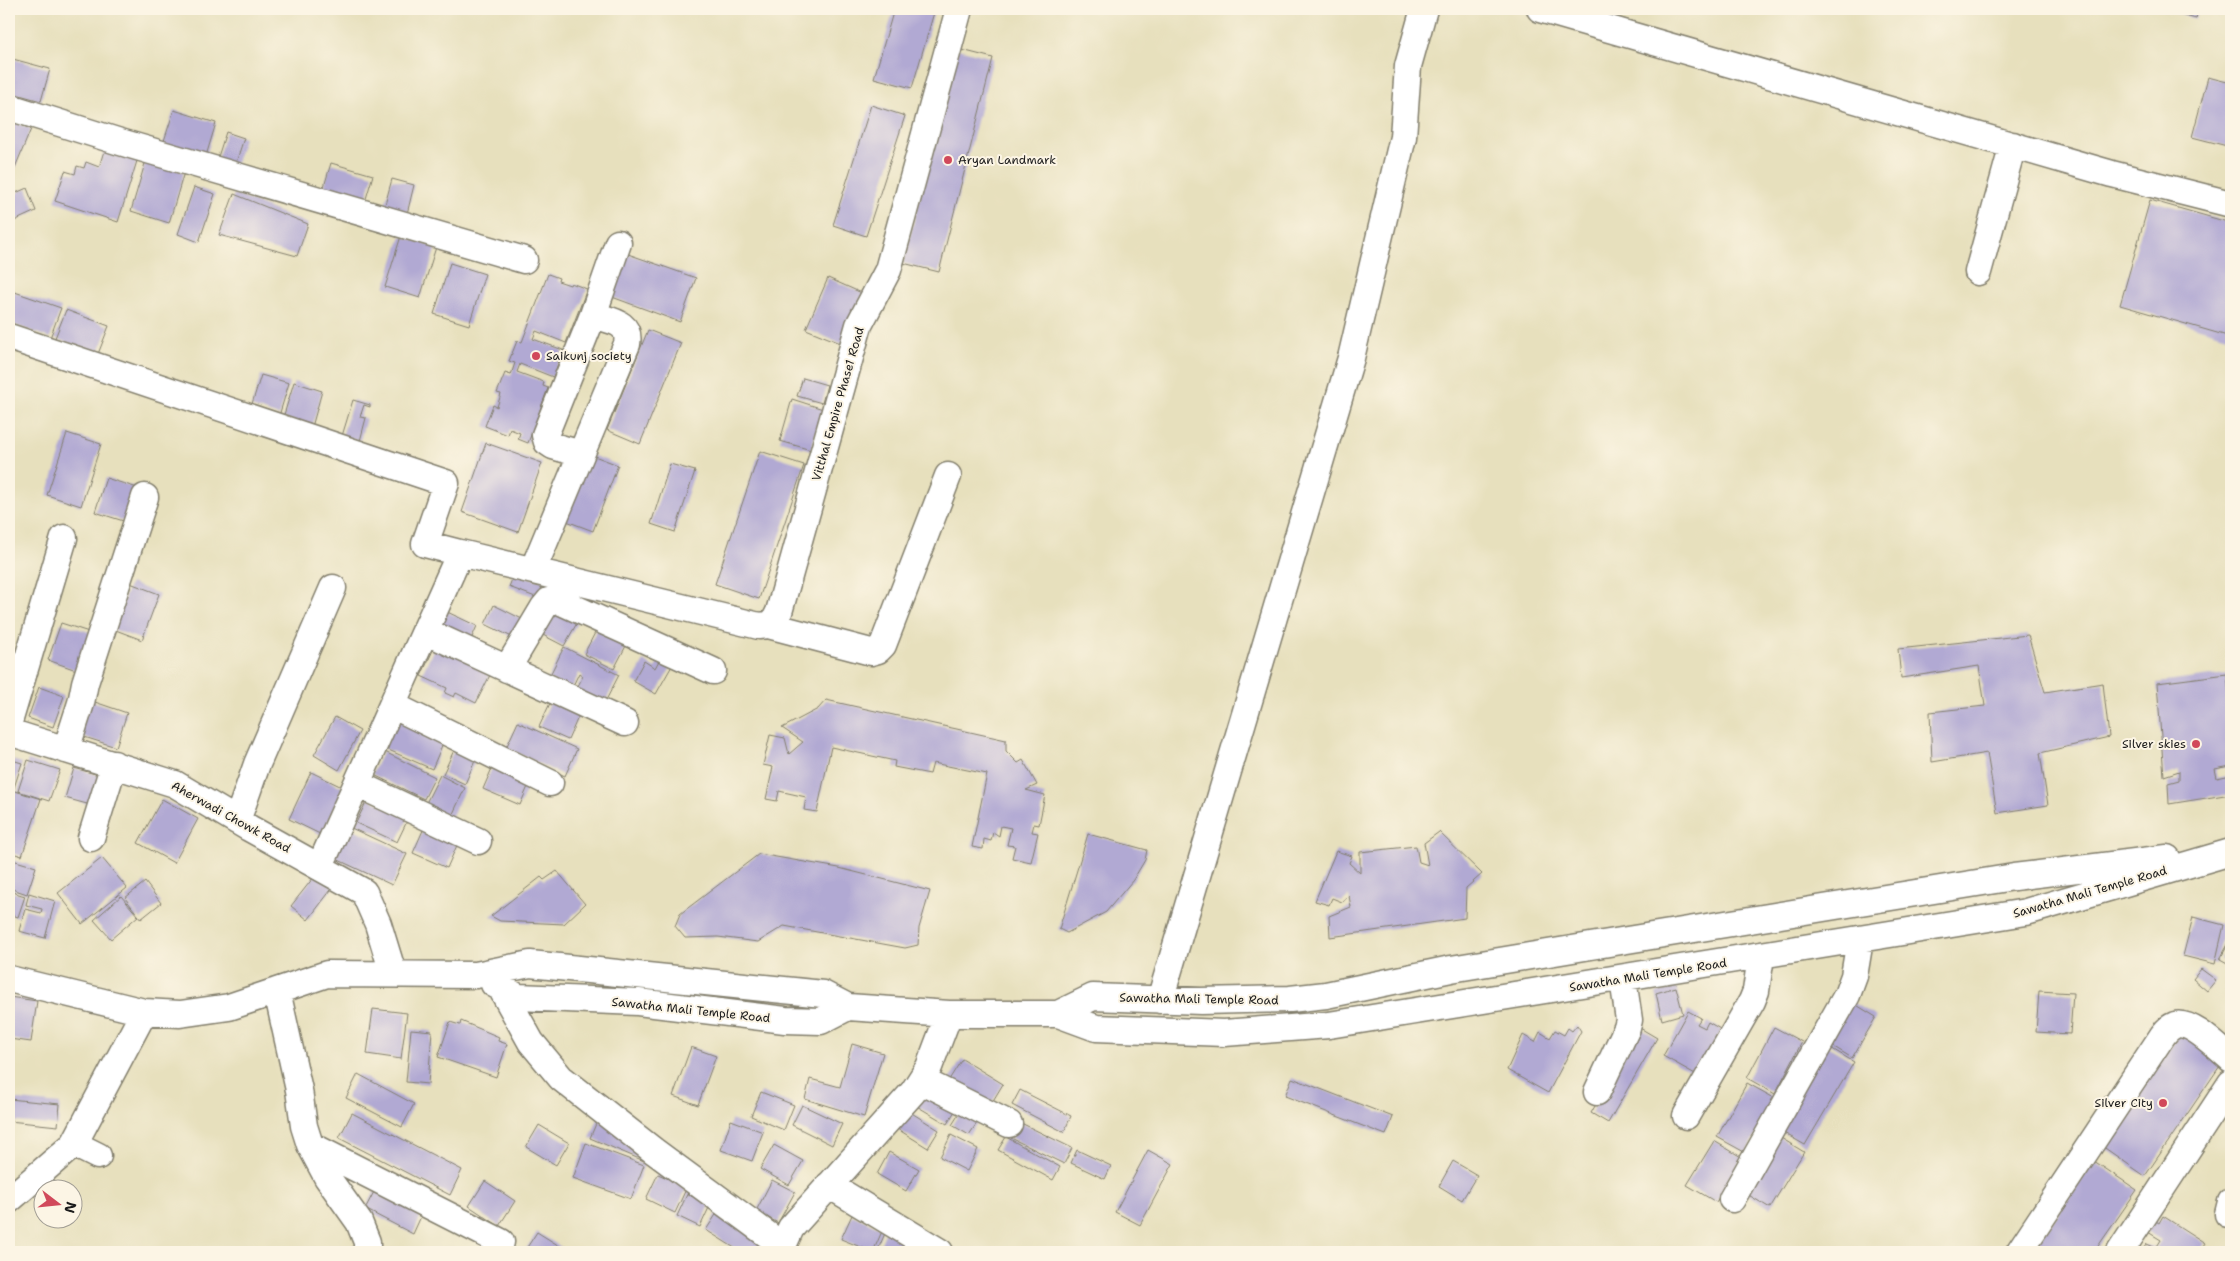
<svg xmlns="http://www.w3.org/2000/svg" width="2240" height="1261" font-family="'Shantell Sans',sans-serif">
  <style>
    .building { fill: #b1a9d3 }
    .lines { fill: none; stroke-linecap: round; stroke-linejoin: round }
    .minor-casing { stroke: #827e6c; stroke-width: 29 }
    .minor { stroke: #fff; stroke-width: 26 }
    .poi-dot { fill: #d1495b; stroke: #fcf5e5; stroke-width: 2 }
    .labels { text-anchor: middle; stroke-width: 4; stroke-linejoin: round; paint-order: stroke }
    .poi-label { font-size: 12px; fill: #1c1c1c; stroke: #fcf5e5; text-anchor: start }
    .street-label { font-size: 12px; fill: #1c1c1c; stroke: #fcf5e5 }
  </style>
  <rect width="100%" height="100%" fill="#fcf5e5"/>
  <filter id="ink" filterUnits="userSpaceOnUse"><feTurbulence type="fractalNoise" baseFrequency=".02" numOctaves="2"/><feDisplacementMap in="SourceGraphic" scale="10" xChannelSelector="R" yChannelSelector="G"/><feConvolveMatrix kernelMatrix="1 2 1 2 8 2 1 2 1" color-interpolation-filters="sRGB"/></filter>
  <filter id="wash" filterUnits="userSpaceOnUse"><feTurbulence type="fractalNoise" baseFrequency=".0096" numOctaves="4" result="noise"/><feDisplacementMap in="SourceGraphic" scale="20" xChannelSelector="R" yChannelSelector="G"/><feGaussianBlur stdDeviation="1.12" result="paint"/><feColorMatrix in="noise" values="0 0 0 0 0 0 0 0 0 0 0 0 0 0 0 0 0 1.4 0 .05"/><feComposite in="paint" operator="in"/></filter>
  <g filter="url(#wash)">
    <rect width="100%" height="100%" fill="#e7e0bd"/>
    <g id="blocks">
      <!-- building -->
      <path class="building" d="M894,9h41l-23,79 -38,-10z
        M2159,9h39l-2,10z
        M958,49l35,9 -54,214 -36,-9z
        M9,58l41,11 -9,32 -32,-9z
        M2208,77l23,6v64l-39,-10z
        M871,105l34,11 -39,120 -33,-11z
        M174,110l42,13 -10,33 -43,-12z
        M9,120l22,9 -17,41 -5,-2z
        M226,132l18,6 -10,31 -18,-6z
        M104,151l33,10 -19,61 -63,-21 10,-30 10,3 2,-8 7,2 2,-6 13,5z
        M146,160l38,12 -15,51 -38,-12z
        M331,163l42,12 -10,34 -42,-12z
        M392,179l22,6 -8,33 -23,-6z
        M194,187l21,7 -16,48 -21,-8z
        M27,188l9,23 -24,11 -3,-7v-19z
        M234,194l74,30 -11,32 -78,-21z
        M2150,200l81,23v114l-111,-32z
        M401,236l35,11 -16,51 -35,-11z
        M628,254l68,24 -16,44 -68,-25z
        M450,263l35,11 -16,51 -35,-11z
        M548,274l11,4 -1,3 12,4 1,-2 16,6 -21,54 -30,-12 -3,8 30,11 -10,27 -33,-13 -3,8 27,10 -1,4 5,2 -20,55 -10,-4 2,-6 -10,-4 -2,6 -23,-9 8,-21 4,2 4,-13 -4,-1 8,-20 6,2 4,-12 -6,-2 8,-20 5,1z
        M828,278l36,16 -21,50 -37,-15z
        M9,290l52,18 -11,30 -41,-15z
        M66,310l43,16 -11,28 -43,-16z
        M648,330l33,13 -41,101 -33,-14z
        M261,375l28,8 -10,33 -28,-9z
        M803,378l24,7 -5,18 -25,-7z
        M294,382l28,9 -10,36 -29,-9z
        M792,399l31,10 -12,41 -31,-9z
        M353,400l17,5v2l-6,-2 -4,12 6,1 -6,23 -18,-5z
        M67,433l34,11 -20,62 -34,-11z
        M486,443l56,20 -24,69 -56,-20z
        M760,451l44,14 -45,134 -44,-15z
        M589,454l29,11 -25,66 -29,-11z
        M670,464l25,7 -20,61 -24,-8z
        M106,478l38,12 -11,34 -38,-12z
        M514,574l30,7 -6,17 -29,-11z
        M130,583l29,11 -17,46 -29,-11z
        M494,605l32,16 -10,18 -31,-15z
        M443,610l34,16 -8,18 -34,-16z
        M554,610l23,13 -13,23 -23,-12z
        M61,623l31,10 -13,38 -31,-11z
        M598,627l30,15 -14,27 -30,-15z
        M2028,635l17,57 58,-9 6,54 -69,16 8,52 -51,8 -10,-60 -55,9 -2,-50 55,-6 -6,-40 -78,12 -3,-29z
        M435,646l58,23 -17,34 -20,-10 -2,4 -9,-4 2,-5 -26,-12z
        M564,647l55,28 -16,31 -28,-14 8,-16 -4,-3 -8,17 -23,-11z
        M661,657l12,7 -17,30 -23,-13 11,-20 11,7z
        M2227,674l4,47v45l-16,3 2,9 14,-3v19l-62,10 -1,-21 11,-3v-9l-15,5 -7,-93z
        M39,687l25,9 -11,31 -25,-9z
        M89,700l38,13 -11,34 -38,-12z
        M826,700l180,40v11l12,12 5,-3 14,25 -11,5 19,5 -6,30 -5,-1 -2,8 6,1 -7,29 -19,-4 3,-12 -8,-1 4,-17 -10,-2 -2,10 -6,-4 -2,9 -7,-2 -1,10 -11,-2 15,-73 -54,-11 -3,11 -36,-7 1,-6 -64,-14 -14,65 -13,-2 2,-13 -27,-6 -2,10 -11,-2 7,-32 -10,-2 7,-30 15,3 4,16 14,-12 -21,-14 36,-19z
        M551,701l28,14 -11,25 -29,-13z
        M398,715l48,21 -14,33 -48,-21z
        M335,717l25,14 -21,39 -25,-15z
        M518,722l59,27 -12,27 -59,-28z
        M456,746l21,10 -12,28 -22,-10z
        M383,751l52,26 -11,22 -52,-25z
        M9,759l13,4 -13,40z
        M496,759l37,16 -13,30 -37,-16z
        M28,760l32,10 -11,31 -31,-10z
        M74,768l32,9 -8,30 -33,-9z
        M311,772l33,16 -22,47 -33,-16z
        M440,775l25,13 -15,32 -26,-13z
        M15,791l26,8 -19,57 -13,-4v-40z
        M368,798l41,19 -12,25 -41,-19z
        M162,799l36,20 -24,44 -36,-20z
        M347,826l60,28 -15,31 -60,-28z
        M424,828l34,15 -11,25 -34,-15z
        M1439,832l43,42 -16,14 -1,30 -135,19 -1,-21 22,-9 -2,-11 -7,6 -10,-4 -3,7 -14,-4 21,-50 16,5 -3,7 11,10v-21l56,-6 3,16 9,3 -4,-22z
        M1088,834l59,16 -2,10 -12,20 -27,32 -39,21 -8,-4z
        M759,854l80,14 91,23 -11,37 -1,17 -13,3 -121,-22 -26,16 -40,-5 -33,1 -10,-12 5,-12z
        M102,858l25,30 -45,36 -24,-31z
        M9,859l27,8 -9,27 -18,-6z
        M557,871l28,33 -21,20 -64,-3 -9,-5 50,-39 3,3z
        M317,873l17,13 -26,34 -17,-14z
        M145,882l16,21 -20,16 -16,-21z
        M9,891l16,5 -7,21 -9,-3z
        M29,893l26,8 -10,37 -26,-7 6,-22 16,4 1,-4 -16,-4z
        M121,896l17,20 -27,23 -17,-19z
        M2193,917l31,8 -9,39 -32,-8z
        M2231,939v26l-11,-6z
        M2201,969l15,11 -9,11 -14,-12z
        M1676,987l7,27 -21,6 -6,-27z
        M2039,991l34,2 -3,41 -34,-2z
        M9,997l28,4 -6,41 -22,-3z
        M1850,1001l26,16 -24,41 -26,-16z
        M373,1009l34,4 -6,46 -34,-5z
        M1688,1011l13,7 -4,6 8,4 3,-6 14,8 -25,45 -34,-19z
        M461,1021l38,16 -1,4 9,3 -11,33 -58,-20 12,-35 10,3z
        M1577,1025l4,6 -33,62 -41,-23 16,-35 12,7 5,-10 10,6 5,-8 9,5 4,-7 4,3z
        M1774,1027l28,15 -27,52 -28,-16z
        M1640,1028l17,10 -49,85 -17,-10z
        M411,1029l21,2 -4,53 -22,-2z
        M2182,1031l42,29 -79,116 -43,-30z
        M852,1044l31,9 -19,64 -59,-18 5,-20 30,8z
        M1824,1044l30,18 -49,83 -30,-17z
        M691,1047l25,9 -18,49 -25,-9z
        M962,1059l41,25 -15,25 -41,-26z
        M358,1074l56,30 -12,23 -56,-29z
        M1292,1078l101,39 -7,18 -101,-39z
        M1747,1083l29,16 -30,54 -29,-16z
        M927,1086l31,20 -11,18 -32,-19z
        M1020,1090l51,26 -7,16 -52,-27z
        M761,1092l33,13 -10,25 -33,-14z
        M9,1099l51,5 -2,22 -49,-5z
        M802,1105l40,19 -10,21 -40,-20z
        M902,1107l37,23 -11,18 -37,-23z
        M962,1109l17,11 -10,15 -17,-10z
        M352,1113l110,57 -12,25 -111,-57z
        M598,1119l50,33 -4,9 -54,-23z
        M731,1120l32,12 -11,29 -31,-11z
        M1019,1122l53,26 -8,16 -53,-26z
        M539,1125l30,18 -13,22 -30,-18z
        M951,1135l27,14 -11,22 -27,-14z
        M1776,1135l28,17 -34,56 -28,-17z
        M1006,1137l54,30 -7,13 -55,-30z
        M1714,1141l29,17 -27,44 -29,-17z
        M586,1143l58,22 -13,34 -58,-21z
        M774,1145l29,16 -14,24 -29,-16z
        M1077,1150l34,16 -6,13 -34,-16z
        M1148,1150l25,14 -33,61 -25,-13z
        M889,1152l30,17 -13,22 -29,-17z
        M1453,1161l24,14 -15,25 -23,-14z
        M2094,1161l43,29 -43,62h-62z
        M658,1174l29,13 -12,26 -29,-14z
        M772,1180l23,12 -17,31 -22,-12z
        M485,1181l30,20 -16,25 -30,-20z
        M376,1188l47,24 -10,22 -48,-25z
        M690,1188l23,11 -13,28 -23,-11z
        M719,1210l53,34 -5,8h-26l-35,-22z
        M852,1215l31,14 -10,23 -32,-13z
        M2163,1216l42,27 -5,8 3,1h-71l5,-5 4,4 6,-7 9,4 5,-8 -18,-11 8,-11 8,5z
        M886,1231l21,9 -5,12h-25z
        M537,1232l32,20h-45z"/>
    </g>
  </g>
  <g filter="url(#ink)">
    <use href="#blocks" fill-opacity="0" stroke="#827e6c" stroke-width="1"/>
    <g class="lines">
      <defs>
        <path id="minor" d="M1540,9l572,165 119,30
          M9,107l108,34 407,119
          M1978,272l35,-127
          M9,337l437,146 -21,61 35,9 -140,313
          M581,454l-28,-8 -6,-4 -2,-7 48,-120 25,-72
          M460,553l299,73 9,-1 103,27 7,-2 5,-5 65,-169
          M533,570l94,-226c4,-23 -17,-23 -34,-29
          M768,625l6,-3 5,-10 80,-287 29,-55 71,-261
          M425,631l200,92
          M507,669l37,-62 5,-6 8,-1 156,71
          M392,705l158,78
          M9,722l55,-184
          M9,732l166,52 74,44 115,64 14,32 15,49
          M66,750l15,-47 4,-20 60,-186
          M357,784l121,57
          M237,821l20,-57 76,-176
          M91,838l23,-74
          M9,979l135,33 36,2 49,-7 98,-33 149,1 54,-11 293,30 25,13 101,7h109l38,14 128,5 105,-8 697,-113 205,-60
          M494,984l24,13 120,5 147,18 36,1 27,-14
          M501,988l30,54 30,36 93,73 129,95
          M277,991l22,99 5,36 6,19 17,32 32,45 8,20v10
          M1160,1000l191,-642 52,-221 5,-71 16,-57
          M1058,1014l35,-17 108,4 89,-2 36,-4 125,-26 176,-29 387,-63 153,-19
          M921,1080l88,44
          M1597,1092l30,-64 2,-8 -6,-41
          M1686,1116l66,-115 4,-10 5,-35
          M74,1144l24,12
          M310,1145l191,97
          M829,1185l111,67
          M1732,1199l115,-204 7,-19 6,-36
          M9,1200l65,-56 70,-132
          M2228,1214l3,-12
          M780,1252l11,-24 122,-136 16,-25 20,-53
          M2019,1252l144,-217c3,-4 7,-8 12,-10 16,-5 44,24 56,34
          M2120,1252l111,-169"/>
      </defs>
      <!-- minor casing -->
      <use href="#minor" class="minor-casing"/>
      <!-- minor -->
      <use href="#minor" class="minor"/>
    </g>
  </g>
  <!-- markers -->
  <g class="poi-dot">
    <circle cx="948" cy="160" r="5"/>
    <circle cx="536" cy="356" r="5"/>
    <circle cx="2196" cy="744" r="5"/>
    <circle cx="2163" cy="1103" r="5"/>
  </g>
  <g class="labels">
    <!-- poi labels -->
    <g class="poi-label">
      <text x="958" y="164">Aryan Landmark</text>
      <text x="546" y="360">Saikunj society</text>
      <text x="2186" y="748" text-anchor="end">Silver skies</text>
      <text x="2153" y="1107" text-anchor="end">Silver City</text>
    </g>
    <!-- street labels -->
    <g class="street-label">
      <text transform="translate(838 404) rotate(-74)" y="4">Vitthal Empire Phase1 Road</text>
      <text transform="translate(231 817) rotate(29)" y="4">Aherwadi Chowk Road</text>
      <text transform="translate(2090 892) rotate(-16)" y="4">Sawatha Mali Temple Road</text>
      <text transform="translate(1648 975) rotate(-9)" y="4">Sawatha Mali Temple Road</text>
      <text transform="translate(1199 999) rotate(1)" y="4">Sawatha Mali Temple Road</text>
      <text transform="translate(691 1010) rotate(6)" y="4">Sawatha Mali Temple Road</text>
    </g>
  </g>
  <!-- margin -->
  <rect width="2240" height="1261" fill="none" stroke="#fcf5e5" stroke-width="30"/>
  <!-- north arrow -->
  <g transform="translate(58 1204) rotate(106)"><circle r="24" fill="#fcf5e5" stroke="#a29e95"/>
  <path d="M0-4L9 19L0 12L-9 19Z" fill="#d1495b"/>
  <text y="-8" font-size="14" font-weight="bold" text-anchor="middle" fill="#1c1c1c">N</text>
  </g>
</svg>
